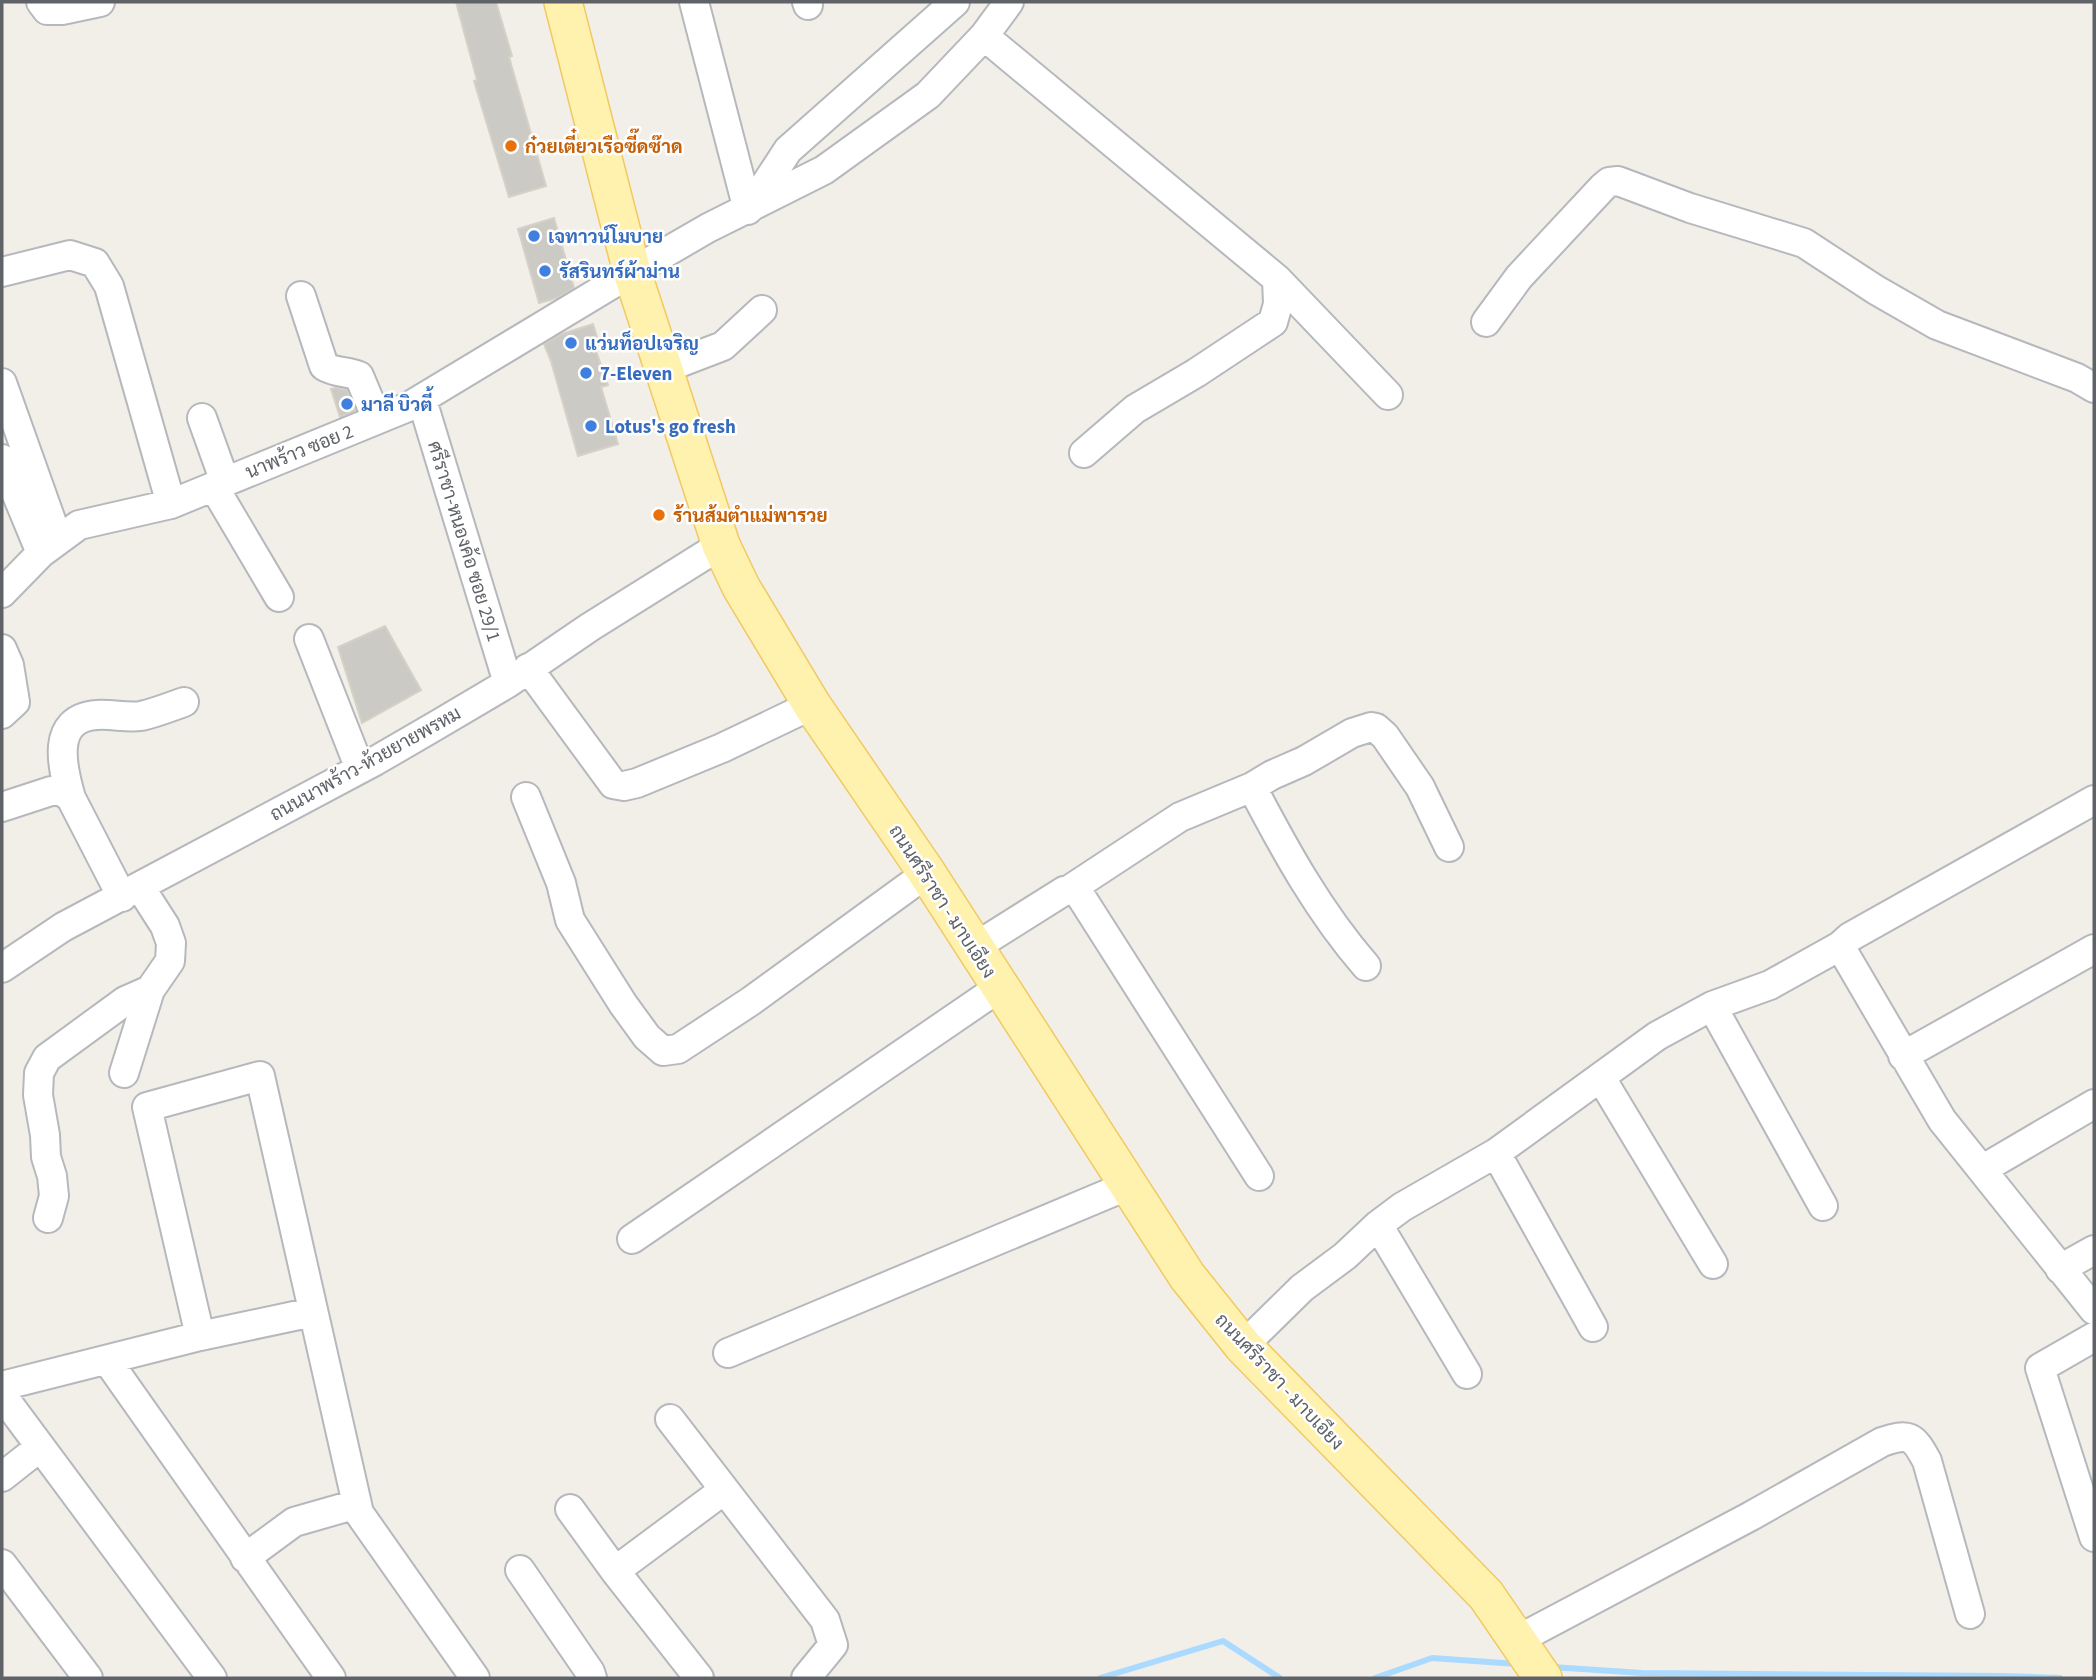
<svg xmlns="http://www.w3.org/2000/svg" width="2096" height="1680" font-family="'Source Sans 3',Sarabun,sans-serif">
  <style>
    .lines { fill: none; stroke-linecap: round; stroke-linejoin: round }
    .stream { stroke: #aadaff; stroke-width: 6 }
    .building { fill: #cccac5; stroke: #d6d1c6; stroke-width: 2 }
    .minor-casing { stroke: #b5b8bc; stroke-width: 32 }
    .major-casing { stroke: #f2c960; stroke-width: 40 }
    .minor { stroke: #fff; stroke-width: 28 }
    .major { stroke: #fff2af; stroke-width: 37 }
    .food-dot { fill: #e8710a; stroke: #fff; stroke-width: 2.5 }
    .shop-dot { fill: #3f7fe0; stroke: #fff; stroke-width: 2.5 }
    .labels { text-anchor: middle; stroke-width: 5; stroke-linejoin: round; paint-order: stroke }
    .food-label { font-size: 19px; font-weight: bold; fill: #c56008; stroke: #fff; text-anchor: start }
    .shop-label { font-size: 19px; font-weight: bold; fill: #366cbe; stroke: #fff; text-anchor: start }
    .street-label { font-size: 19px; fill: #5f6368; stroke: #fff }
  </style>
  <rect width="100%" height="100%" fill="#f1efe8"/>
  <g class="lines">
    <!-- stream -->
    <path class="stream" d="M1552,1667l90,6 359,3 59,2
      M1100,1678l123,-37 57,37
      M1375,1678l57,-20 85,6"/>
  </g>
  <!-- building -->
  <path class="building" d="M456,2h40l16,54 -3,1 37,129 -37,11 -35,-116 3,-1z
    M554,218l20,70 -17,10 -18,5 -21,-74z
    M593,324l7,23 -5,1 13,37 -7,2 17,57 -40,12 -27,-95 -7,-17 18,-10z
    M336,388l11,2 8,21 -15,6 -9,-28z
    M385,626l36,64 -59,33 -24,-76z"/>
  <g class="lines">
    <defs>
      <path id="minor" d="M41,2l6,8h15l38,-8
        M694,2l54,208
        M807,2l1,3
        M984,36l293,243 111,116
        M750,208l38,-58 167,-148
        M2,272l68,-17 25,8 14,23 62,218
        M301,296l23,70c11,7 23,5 35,10l18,43
        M1486,322l33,-45 84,-90 6,-5 9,-1 72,27 114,35 72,47 61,35 140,53 17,10
        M663,369l60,-23 39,-36
        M2,383l56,157
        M422,400l86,283
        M202,418l23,64
        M1084,453l51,-44 61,-36 77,-51 5,-18 -1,-25
        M2,459l39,94
        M214,487l65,110
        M2,593l39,-40 38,-28 92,-21 237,-97 224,-135 76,-44 116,-58 104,-75 56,-59 25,-34
        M309,639l51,130
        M2,649l7,16 6,37 -13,12
        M528,668l85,116 11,2 13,-3 85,-35 90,-43
        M1252,787c33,63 67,125 114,179
        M526,797l35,86 9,37 53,84 24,33 16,14 15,-2 73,-48 176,-128
        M71,798c-9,-31 -21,-80 26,-83 15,-1 30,3 44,1 14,-3 29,-9 43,-14
        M2,807l49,-16h11l9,7 51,99
        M1069,890l111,-73 72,-30 20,-12 32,-14 48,-28 19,-6 5,1 9,8 35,51 29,60
        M1840,946l102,174 152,190
        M975,947l89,-56 5,-1 9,2 181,284
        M2,968l61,-41 312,-166 62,-36 71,-42 82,-56 131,-82
        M1712,1006l111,200
        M1903,1056l191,-107
        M124,1073l26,-83 20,-29 1,-18 -6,-17 -25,-39
        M1601,1078l112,186
        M1496,1153l97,174
        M1983,1169l111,-65
        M48,1218l6,-22 -2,-20 -6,-19 -1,-22 -7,-40 1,-22 8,-15 78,-57 25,-11
        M1378,1225l89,149
        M632,1239l368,-252
        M2060,1269l34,-19
        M200,1336l-53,-229 113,-31 99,437 116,165
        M2094,1337l-54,31 54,169
        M1243,1346l59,-58 43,-32 33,-31 24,-18 94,-54 161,-117 55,-30 58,-21 70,-39 10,-9 244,-137
        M728,1353l401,-168
        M107,1360l224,318
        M2,1386l198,-50 113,-24
        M2,1395l210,283
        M670,1419l155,201 8,25 -27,33
        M2,1477l38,-30
        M570,1509l45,62 84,107
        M245,1558l49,-36 63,-18
        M2,1564l86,114
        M520,1570l70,102 2,6
        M615,1571l109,-81
        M1517,1640l234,-124 131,-74c27,-9 31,-7 45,19l43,153"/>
      <path id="major" d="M563,2l69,270 89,273 20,42 71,118 115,168 260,403 56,70 243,249 57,83"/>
    </defs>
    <!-- minor casing -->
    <use href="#minor" class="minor-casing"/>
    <!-- major casing -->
    <use href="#major" class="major-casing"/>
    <!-- minor -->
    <use href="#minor" class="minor"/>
    <!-- major -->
    <use href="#major" class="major"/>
  </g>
  <!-- markers -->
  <g class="food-dot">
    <circle cx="511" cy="146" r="7"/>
    <circle cx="659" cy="515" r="7"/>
  </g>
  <g class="shop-dot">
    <circle cx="534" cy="236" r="7"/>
    <circle cx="545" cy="271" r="7"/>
    <circle cx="571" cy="343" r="7"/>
    <circle cx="586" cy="373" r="7"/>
    <circle cx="347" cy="404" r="7"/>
    <circle cx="591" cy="426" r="7"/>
  </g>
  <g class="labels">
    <!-- food labels -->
    <g class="food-label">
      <text x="525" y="153">ก๋วยเตี๋ยวเรือซี๊ดซ๊าด</text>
      <text x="673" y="522">ร้านส้มตำแม่พารวย</text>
    </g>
    <!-- shop labels -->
    <g class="shop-label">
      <text x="548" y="243">เจทาวน์โมบาย</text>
      <text x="559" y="278">รัสรินทร์ผ้าม่าน</text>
      <text x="585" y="350">แว่นท็อปเจริญ</text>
      <text x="600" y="380">7-Eleven</text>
      <text x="361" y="411">มาลี บิวตี้</text>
      <text x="605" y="433">Lotus's go fresh</text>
    </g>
    <!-- street labels -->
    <g class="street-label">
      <text transform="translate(299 451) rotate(-22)" y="7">นาพร้าว ซอย 2</text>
      <text transform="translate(465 541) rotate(73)" y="7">ศรีราชา-หนองค้อ ซอย 29/1</text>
      <text transform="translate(365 763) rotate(-29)" y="7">ถนนนาพร้าว-ห้วยยายพรหม</text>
      <text transform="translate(943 901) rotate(57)" y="7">ถนนศรีราชา - มาบเอียง</text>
      <text transform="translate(1280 1381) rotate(47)" y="7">ถนนศรีราชา - มาบเอียง</text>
    </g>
  </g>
  <!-- border -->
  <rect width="2096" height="1680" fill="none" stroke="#5f6368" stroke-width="7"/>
</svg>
